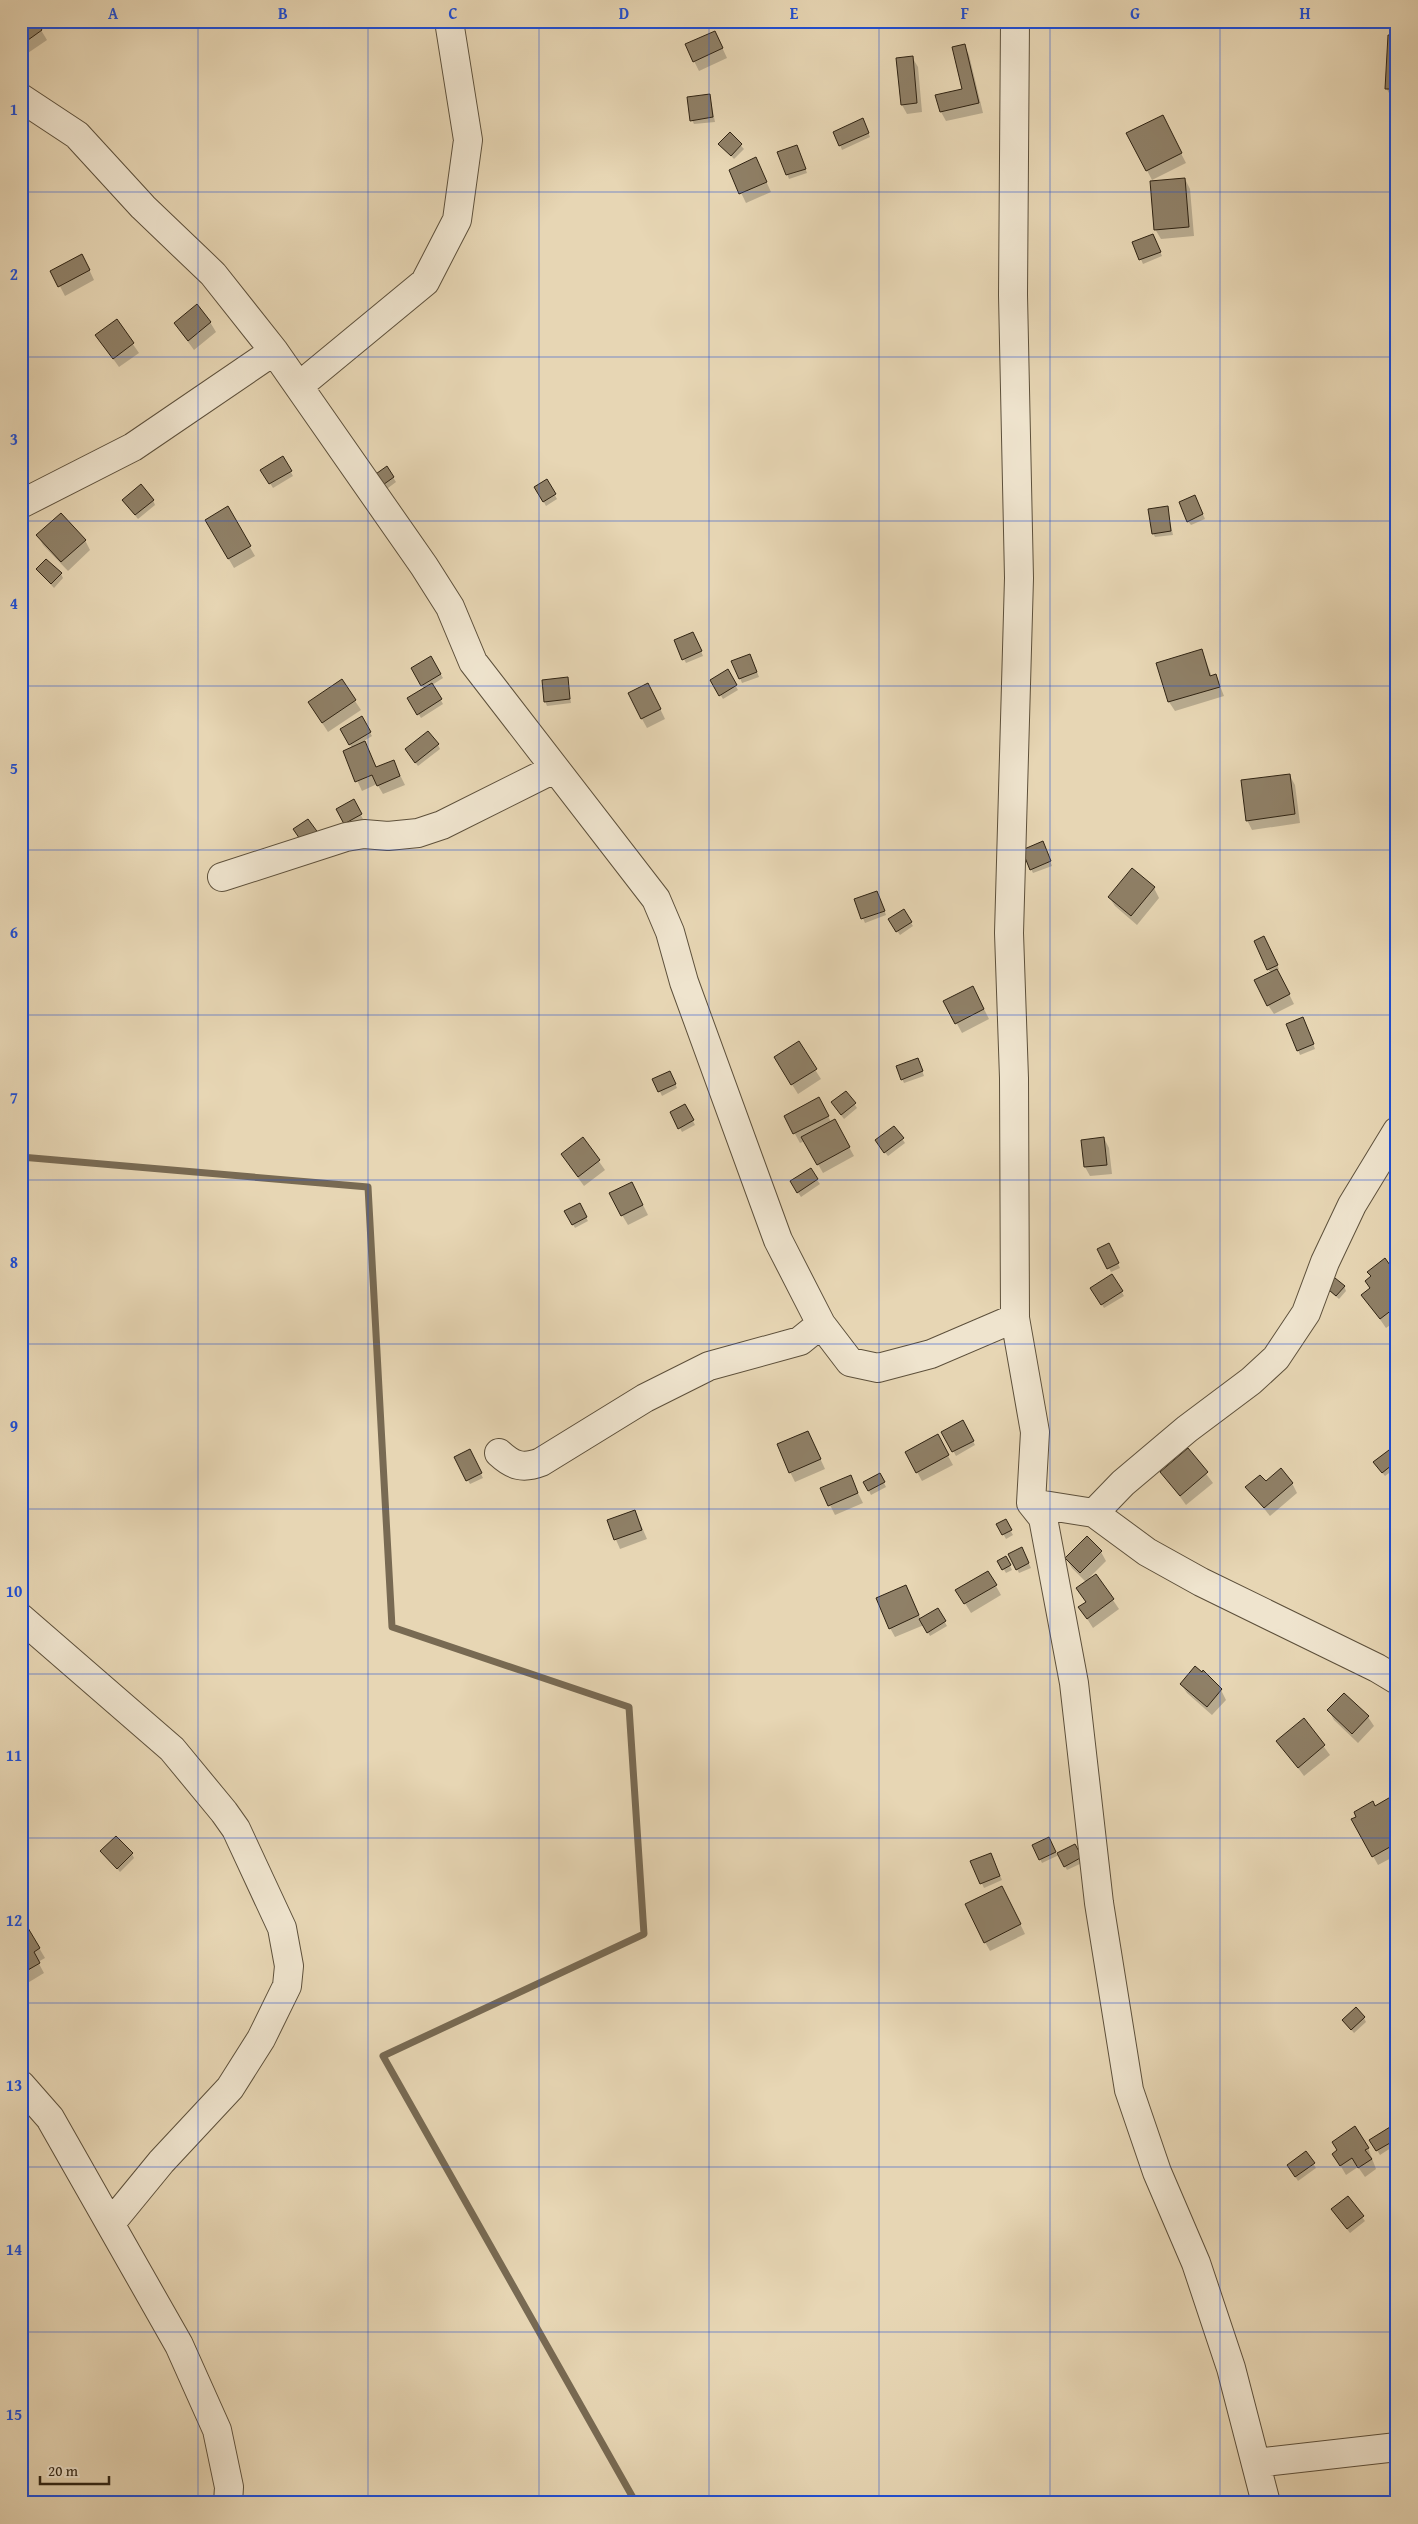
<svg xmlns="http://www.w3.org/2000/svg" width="1418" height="2524" font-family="'Gentium Book Plus',serif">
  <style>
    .shadow { fill: #0003 }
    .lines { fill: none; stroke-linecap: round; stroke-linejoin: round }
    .stream { stroke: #786a53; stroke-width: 7 }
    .building { fill: #8f8067; stroke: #2f2313 }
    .minor-casing { stroke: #5d503b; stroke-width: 30 }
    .minor { stroke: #efe4ce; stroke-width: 28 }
    .grid { fill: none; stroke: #1d4ed8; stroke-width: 1; stroke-opacity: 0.55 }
    .neatline { fill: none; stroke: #1d4ed8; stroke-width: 2 }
    .grid-label { font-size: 16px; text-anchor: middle; font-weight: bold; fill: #1d4ed8 }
  </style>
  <rect width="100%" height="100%" fill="#e7d6b4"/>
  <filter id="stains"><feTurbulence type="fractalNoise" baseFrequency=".004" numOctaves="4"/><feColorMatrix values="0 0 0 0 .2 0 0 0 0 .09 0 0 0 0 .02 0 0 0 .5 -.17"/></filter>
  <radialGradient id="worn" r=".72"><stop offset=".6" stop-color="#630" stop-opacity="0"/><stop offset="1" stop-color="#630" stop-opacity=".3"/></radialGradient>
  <!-- shadow -->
  <path class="shadow" d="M21,21l20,9 6,10 -22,15 -4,-4z
    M715,32l12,26 -28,13 -5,-10z
    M1397,36v62h-5l-6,-10z
    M964,45l5,10 14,58 -37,8 -5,-9 -4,-16 27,-7z
    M912,57l6,10 4,45 -15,2 -5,-9z
    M710,96l5,26 -21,2 -2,-4z
    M865,124l5,13 -28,13 -2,-5z
    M1167,126l19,37 -34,17 -24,-46z
    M730,134l14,15 -10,10 -14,-15z
    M797,146l10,27 -18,6 -10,-27z
    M760,168l11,24 -25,11 -16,-33z
    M1185,179l5,10 4,47 -33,3 -6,-10z
    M1155,240l7,16 -19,8 -9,-21z
    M87,265l7,15 -29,16 -13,-25z
    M116,320l23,33 -20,14 -23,-32z
    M210,322l6,10 -22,18 -19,-26z
    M283,458l10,18 -20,12 -11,-18z
    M387,468l9,14 -12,9 -7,-10z
    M547,481l10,18 -11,7 -10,-18z
    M153,500l2,5 -17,14 -14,-18z
    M1197,501l8,18 -14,6 -3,-4z
    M1167,507l6,28 -18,2 -2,-4z
    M227,508l28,48 -21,12 -28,-48z
    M38,536l47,4 5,10 -22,21 -25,-26z
    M37,569l24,5 2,4 -9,10z
    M695,637l8,19 -17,7 -2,-4z
    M1202,650l10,27 4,-1 8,20 -49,15 -6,-9 -11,-38z
    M431,658l12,20 -11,7 11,19 -22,14 -12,-20 15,-9 -11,-20z
    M752,659l7,18 -17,6 -9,-21z
    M727,671l11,19 -15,9 -12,-19z
    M567,678l4,25 -24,3 -2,-5z
    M653,694l12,25 -18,9 -5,-9z
    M355,701l6,9 -33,22 -13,-20z
    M362,718l10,18 -8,5 13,27 16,-7 12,24 -22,9 -6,-10 -15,7 -18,-39 8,-4 -11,-19z
    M438,745l2,4 -22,17 -9,-12z
    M1290,776l5,9 5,38 -48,7 -5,-10z
    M353,801l10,18 -16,9 -10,-18z
    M1045,847l7,19 -19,7 -2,-4z
    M1154,888l5,10 -22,27 -22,-19 -6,-9z
    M879,896l7,19 -21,8 -10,-23z
    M903,910l10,16 -13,9 -11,-15z
    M1266,942l13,27 -2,1 17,34 -20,10 -6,-9 3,-32 -3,-4z
    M978,997l11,22 -27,14 -17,-31z
    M1305,1022l10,27 -15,6 -2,-5z
    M798,1043l23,36 -23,15 -17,-27z
    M920,1064l4,12 -20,7 -2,-4z
    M672,1076l5,12 -15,8 -8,-17z
    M846,1092l11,16 -13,11 -9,-12z
    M685,1106l10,19 -13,7 -10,-19z
    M824,1108l7,14 3,-2 20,36 -31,17 -18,-32 -5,2 -15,-27z
    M894,1127l11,16 -17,13 -9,-11z
    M1104,1138l5,10 3,26 -22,2 -5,-9 -3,-26z
    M583,1139l22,31 -21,16 -16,-22z
    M810,1170l10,14 -19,13 -10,-15z
    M637,1193l11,22 -20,10 -6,-10z
    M579,1205l9,16 -13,7 -9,-16z
    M1108,1244l12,24 -9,4 -12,-23z
    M1112,1275l12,21 -20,12 -12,-20z
    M1397,1277v43l-11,8 -23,-33z
    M1344,1286l2,5 -7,8 -13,-11z
    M963,1422l12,23 -19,11 -13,-24z
    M808,1432l17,37 -30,13 -5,-10z
    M937,1436l16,29 -31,16 -5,-9z
    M1397,1445v22l-12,9 -8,-10z
    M1188,1450l25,33 -27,22 -24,-33z
    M469,1451l14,27 -13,6 -14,-26z
    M880,1475l6,12 -15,8 -6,-12z
    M850,1477l13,26 -28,12 -13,-26z
    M1265,1483h27l5,10 -27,23 -23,-29z
    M635,1511l12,28 -27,10 -12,-28z
    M1005,1521l8,14 -7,4 -8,-15z
    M1101,1552l5,9 -17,17 7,-3 23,34 -26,19 -7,-11v-35l-14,-14 -6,-10z
    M1024,1553l7,15 -12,5 -2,-4z
    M999,1561l9,1 4,8 -6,3z
    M988,1572l13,23 -30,18 -14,-23z
    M906,1587l15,32 16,-10 10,17 -17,10 -6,-11 -29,12 -5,-9z
    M1181,1684l40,6 5,10 -14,15 -25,-22z
    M1344,1695l24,22 6,9 -16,17 -24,-23 -5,-9z
    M1304,1720l26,35 -26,21 -26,-35z
    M1397,1802v53l-19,10 -25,-45 22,-12z
    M1051,1843l6,12 18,-10 9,17 -17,8 -8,-15 -17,8 -2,-4z
    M102,1851l30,3 2,4 -14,14z
    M993,1858l9,22 -18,8 -12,-26z
    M1007,1897l18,37 -35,17 -5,-9z
    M28,1929l17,29 -7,4 6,11 -23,14v-54z
    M1364,2018l2,4 -12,11 -11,-13z
    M1397,2139v5l-17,11 -9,-15z
    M1368,2148l8,21 -11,8 -7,-10 -12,8 -7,-12z
    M1306,2153l10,15 -18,13 -7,-11z
    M1348,2198l17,23 -15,12 -15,-19z"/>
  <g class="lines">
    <!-- stream -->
    <path class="stream" d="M21,1157l347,30 24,440 237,80 15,227 -261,122 253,447"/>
  </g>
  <!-- building -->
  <path class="building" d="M21,21h15l6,9 -21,15z
    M715,31l8,17 -30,14 -8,-18z
    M1388,35h9v54h-12z
    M965,44l14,59 -39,9 -5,-17 27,-6 -10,-42z
    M913,56l4,47 -16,2 -5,-47z
    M710,94l3,23 -23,4 -3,-24z
    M1163,115l19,38 -36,18 -20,-38z
    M863,118l6,15 -30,13 -6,-14z
    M730,132l12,12 -11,12 -13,-12z
    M797,145l9,24 -20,6 -9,-23z
    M756,157l11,25 -28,12 -10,-24z
    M1185,178l4,49 -35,3 -4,-49z
    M1153,234l8,18 -22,8 -7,-18z
    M82,254l8,16 -32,17 -8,-16z
    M197,304l14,18 -23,19 -14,-18z
    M117,319l17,24 -21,16 -18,-24z
    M283,456l9,15 -23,13 -9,-14z
    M387,466l7,11 -14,10 -7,-11z
    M547,479l9,15 -13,8 -9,-15z
    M141,484l13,16 -19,15 -13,-15z
    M1195,495l8,19 -16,8 -8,-20z
    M228,506l23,40 -23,13 -23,-39z
    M1168,506l3,25 -19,3 -4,-25z
    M61,513l25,27 -25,22 -25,-27z
    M46,559l16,14 -11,11 -15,-15z
    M693,632l9,19 -20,9 -8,-20z
    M1202,649l8,27 6,-2 4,13 -52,15 -12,-39z
    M750,654l7,18 -18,7 -8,-18z
    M431,656l10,18 -20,12 -10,-18z
    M728,669l9,16 -18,11 -9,-16z
    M568,677l2,22 -26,3 -2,-22z
    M342,679l14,21 -34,23 -14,-21z
    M432,683l10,16 -25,16 -10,-17z
    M648,683l13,26 -20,10 -13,-26z
    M362,716l9,16 -22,13 -9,-16z
    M428,731l11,13 -24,19 -10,-14z
    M365,741l11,26 18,-7 6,16 -23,10 -5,-11 -17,7 -12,-31z
    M1290,774l5,40 -49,7 -5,-41z
    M354,799l8,15 -18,10 -8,-15z
    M308,819l11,15 -15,11 -11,-16z
    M1043,841l8,20 -21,9 -8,-20z
    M1132,868l23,19 -24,29 -23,-19z
    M877,891l8,20 -24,8 -7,-20z
    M904,909l8,13 -16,10 -8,-13z
    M1264,936l14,29 -11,5 -13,-29z
    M1277,969l13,25 -23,12 -13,-26z
    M973,986l11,23 -29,15 -12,-23z
    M1303,1017l11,27 -17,7 -11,-27z
    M799,1041l18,28 -26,16 -17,-28z
    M918,1058l5,13 -22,9 -5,-14z
    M670,1071l6,13 -18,8 -6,-13z
    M846,1091l10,12 -15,12 -10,-13z
    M819,1097l10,19 -36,18 -9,-18z
    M685,1104l9,16 -16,9 -8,-17z
    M835,1119l15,28 -33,18 -16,-28z
    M894,1126l10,12 -20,15 -9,-13z
    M583,1137l17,23 -22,17 -17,-23z
    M1104,1137l3,28 -23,2 -3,-27z
    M811,1168l7,11 -21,14 -7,-12z
    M632,1182l11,23 -22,11 -12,-23z
    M580,1203l7,14 -15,8 -8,-14z
    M1109,1243l10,20 -12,6 -10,-20z
    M1385,1258l12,17v31l-17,13 -19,-24 9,-7 -5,-7 6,-5 -4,-4z
    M1112,1274l11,17 -22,14 -11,-17z
    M1330,1274l15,12 -9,10 -14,-12z
    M963,1420l11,21 -22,11 -11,-20z
    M808,1431l13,28 -32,14 -12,-29z
    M938,1434l11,21 -33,18 -11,-21z
    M1397,1444v17l-15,12 -9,-11z
    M1188,1448l20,24 -28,24 -20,-24z
    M470,1449l12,24 -16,8 -12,-24z
    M1281,1468l12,15 -29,25 -19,-21 15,-12 6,6z
    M880,1473l5,9 -17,9 -5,-9z
    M851,1475l7,18 -30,13 -8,-18z
    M635,1510l7,20 -28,10 -7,-20z
    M1006,1519l6,11 -10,5 -6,-11z
    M1087,1536l15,15 -22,22 -15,-15z
    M1022,1547l7,16 -13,7 -8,-16z
    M1006,1556l5,9 -9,5 -5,-9z
    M988,1571l9,14 -33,19 -9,-14z
    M1096,1574l18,25 -27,20 -9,-12 8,-5 -10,-14z
    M906,1585l13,30 -30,14 -13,-31z
    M938,1608l8,13 -19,12 -8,-14z
    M1195,1666l7,6 1,-2 19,19 -15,18 -27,-23z
    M1344,1693l25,23 -17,18 -25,-24z
    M1304,1718l21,27 -27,23 -22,-27z
    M1394,1795l3,5v43l-25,14 -21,-38 5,-2 -2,-5 19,-11 2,5z
    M116,1836l17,17 -16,16 -17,-18z
    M1049,1837l7,15 -17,8 -7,-15z
    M1075,1844l7,13 -18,10 -7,-14z
    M991,1853l9,23 -20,8 -10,-23z
    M1002,1886l19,38 -37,19 -19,-39z
    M28,1928l12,20 -6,4 6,11 -19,11v-42z
    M1356,2007l9,10 -14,13 -9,-10z
    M1355,2126l14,22 -4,2 7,9 -14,9 -6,-10 -12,8 -8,-12 5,-4 -5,-8z
    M1390,2127l7,12 -21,12 -7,-11z
    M1306,2151l9,12 -20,14 -8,-12z
    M1348,2196l16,20 -17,13 -16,-20z"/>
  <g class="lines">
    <defs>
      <path id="minor" d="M1015,21l-2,274 6,283 -10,355 5,145 1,240 20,114 -4,71 12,15 31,165 25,220 30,187 28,82 39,91 35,105 35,135
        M21,98l56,37 66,72 70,67 61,77 150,215 26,41 23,55 183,237 14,33 14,50 94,258 43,84 29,38 28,6 53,-14 84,-36
        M299,386l126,-104 32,-62 11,-80 -19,-119
        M21,504l112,-57 141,-96
        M222,877l124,-40 18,-3 24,2 30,-3 24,-8 112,-56
        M499,1453c14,13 24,16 42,9l104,-64 64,-32 91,-25 21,-17
        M1031,1503l63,10 53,39 54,30 176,86 20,12
        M1094,1513l29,-30 64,-54 64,-48 25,-23 30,-45 19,-51 27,-57 45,-74
        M21,1618l151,131 52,63 12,17 46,99 7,38 -2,20 -26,53 -31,49 -69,74 -50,61
        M21,2085l29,33 129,227 38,85 12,57 -1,16
        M1256,2463l141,-16"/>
    </defs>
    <!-- minor casing -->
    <use href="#minor" class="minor-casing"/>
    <!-- minor -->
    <use href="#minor" class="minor"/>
  </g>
  <!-- grid -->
  <path class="grid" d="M198,21v2482M368,21v2482M539,21v2482M709,21v2482M879,21v2482M1050,21v2482M1220,21v2482M21,192h1376M21,357h1376M21,521h1376M21,686h1376M21,850h1376M21,1015h1376M21,1180h1376M21,1344h1376M21,1509h1376M21,1674h1376M21,1838h1376M21,2003h1376M21,2167h1376M21,2332h1376"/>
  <!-- margin -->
  <rect width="1418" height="2524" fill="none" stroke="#e7d6b4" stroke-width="55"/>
  <!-- scale -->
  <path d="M40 2476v8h69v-8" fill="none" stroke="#2f2313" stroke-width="2.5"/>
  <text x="48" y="2476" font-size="15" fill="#2f2313" stroke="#efe4ce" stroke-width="4" paint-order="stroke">20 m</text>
  <rect x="28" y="28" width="1362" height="2468" class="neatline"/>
  <g class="grid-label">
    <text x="113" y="19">A</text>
    <text x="283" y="19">B</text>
    <text x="453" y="19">C</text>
    <text x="624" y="19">D</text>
    <text x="794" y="19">E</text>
    <text x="965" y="19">F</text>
    <text x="1135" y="19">G</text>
    <text x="1305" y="19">H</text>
    <text x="14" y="115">1</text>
    <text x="14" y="280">2</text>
    <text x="14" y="445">3</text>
    <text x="14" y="609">4</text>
    <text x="14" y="774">5</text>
    <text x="14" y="938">6</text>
    <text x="14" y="1103">7</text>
    <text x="14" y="1268">8</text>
    <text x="14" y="1432">9</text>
    <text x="14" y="1597">10</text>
    <text x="14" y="1761">11</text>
    <text x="14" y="1926">12</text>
    <text x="14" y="2091">13</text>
    <text x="14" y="2255">14</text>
    <text x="14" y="2420">15</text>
  </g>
  <rect width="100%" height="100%" filter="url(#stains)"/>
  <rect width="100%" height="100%" fill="url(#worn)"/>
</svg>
